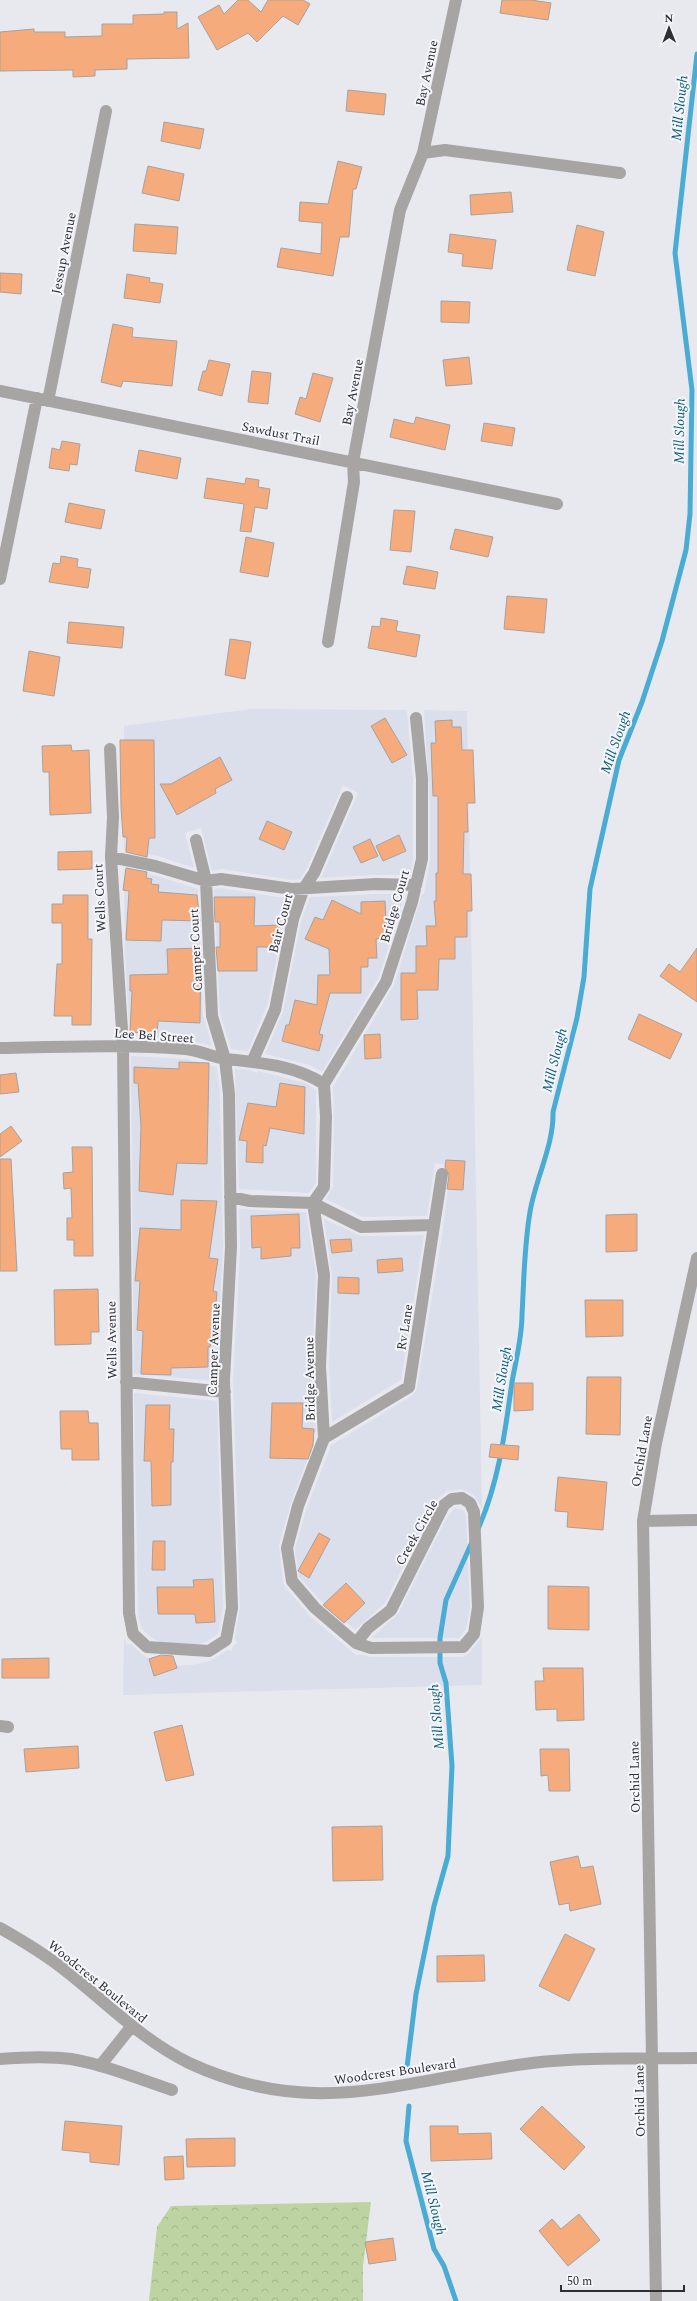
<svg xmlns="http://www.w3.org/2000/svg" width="697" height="2301" font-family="Spectral,serif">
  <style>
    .built { fill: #dbdeeb }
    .forest { fill: url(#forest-crowns) }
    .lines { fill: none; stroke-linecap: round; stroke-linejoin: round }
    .stream { stroke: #4aabd3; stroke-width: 5 }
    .building { fill: #f6ab7d; stroke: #a6a19e }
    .minor { stroke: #a7a4a4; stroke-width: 12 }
    .labels { text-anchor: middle; stroke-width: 4; stroke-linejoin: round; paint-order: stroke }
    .street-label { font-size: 13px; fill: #2f2f31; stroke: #f5f6fc }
    .water-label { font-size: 14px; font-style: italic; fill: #0b5b76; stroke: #f5f6fc }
  </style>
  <defs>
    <pattern id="forest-crowns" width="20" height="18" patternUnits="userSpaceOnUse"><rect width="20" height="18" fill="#bdd4a2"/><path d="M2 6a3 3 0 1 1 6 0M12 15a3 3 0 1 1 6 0" fill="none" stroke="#a3b68c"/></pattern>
  </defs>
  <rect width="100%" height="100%" fill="#e8e9ef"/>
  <!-- built -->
  <path class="built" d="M251,709l156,1 6,70v78l-3,17h-34l-55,3 37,-85 -15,-8 -36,83 -7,11 -8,1 -70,-11 -10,2 -11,-43 -16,5 9,35 -36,-12 -34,-6v-124z
    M424,710l43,1 15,797 -9,-14 -11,-5 -15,2 -11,10 -51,102 -30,27 -34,-29 -22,-24 -4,-28 11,-39 25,-65 82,-50 4,-6 25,-154 9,-69 -16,-3 -8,53 -64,1 -37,-18 7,-12 1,-69 -1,-31 61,-102 28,-91h2l6,-35v-56z
    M124,869l30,6 44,14 5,127 9,30 -25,-6 -57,-3 -5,-85z
    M221,888l70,11 -6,16 -18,91 -19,45 -17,-2 -11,-35 -6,-125z
    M376,894h29l-26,83 -57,95 -12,-7 -45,-11 18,-42 18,-90 9,-25z
    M131,1056l55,3 31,8 3,28 3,152 -7,134 -82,-7z
    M235,1069l16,1 6,3 1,-2 47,12 11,7v93l-7,10 -70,-4z
    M239,1209l67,3 10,63 -4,90 4,67 -3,2 2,4 -24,65 -12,42 4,38 3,5 24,28 47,40 2,-2 12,3h91l6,-3 14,-17v48l-359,10 1,-58 3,8 4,-1 13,12 26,10 23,-1 19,-5 15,-10 5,1 1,-5 4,-3 -2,-5 5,-31 -7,-227 7,-132z
    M324,1219l37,17 63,-1 -23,145 -69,42 -3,-56 3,-91z
    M134,1393l83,8 6,207 -5,26 -12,8 -14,4 -21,1 -19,-9 -11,-10 -3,-16z
    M455,1508l8,2 3,5 4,92 -4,22 -7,9h-88l27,-24 48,-95z"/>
  <!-- forest -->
  <path class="forest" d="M371,2202l-8,64v35h-214l8,-74 14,-21z"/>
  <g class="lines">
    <!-- stream -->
    <path class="stream" d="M478,1529c21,-47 27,-97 34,-147 4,-22 10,-45 10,-67 2,-34 2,-68 8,-103 5,-32 24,-67 23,-100l24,-94 7,-41 6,-88 29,-129 23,-58 20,-61 24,-91 4,-36 2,-124 -17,-137 22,-199
      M407,2067l9,-73 18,-88 14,-50 4,-90 -6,-83 -6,-20v-25l6,-38 26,-58
      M409,2106l-3,35 28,108 10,17 12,35"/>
  </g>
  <!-- building -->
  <path class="building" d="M238,0h10l13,12 7,-12h35l7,4 -12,21 -15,-9 -26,26 -9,-9 -31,17 -19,-33 21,-12 5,9z
    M502,0h29l20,3 -3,17 -48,-7z
    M164,12h13v17l11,-6 1,35 -62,1v10l-32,1v6l-22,1v-7l-73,1v-39l34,-3v3h31v5l37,-1v-12h31v-9l31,-1z
    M348,90l38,4 -2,21 -38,-4z
    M164,122l40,7 -4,20 -39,-8z
    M338,161l24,6 -6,22h-3l-4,48h-9l-7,39 -56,-9 4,-19 40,6 1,-31 -23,-2 1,-19 28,2z
    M148,166l36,8 -5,27 -37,-8z
    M511,192l2,20 -42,3 -1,-20z
    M135,224l43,3 -2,27 -43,-3z
    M577,225l27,7 -9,44 -28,-6z
    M450,234l46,6 -4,29 -30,-3 1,-12 -15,-2z
    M0,273l22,1 -1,20 -21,-2z
    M127,274l23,4 -1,4 14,2 -3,19 -36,-5z
    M441,301l29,1 -1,21 -28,-1z
    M113,324l20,4 -1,9 45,4 -5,45 -49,-5 -2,6 -20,-5z
    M469,357l3,27 -26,2 -3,-26z
    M209,360l21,4 -8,32 -24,-6 5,-19h3z
    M252,371l19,2 -3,31 -20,-2z
    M313,373l20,5 -13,44 -25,-8 5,-17 6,2z
    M416,417l34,8 -5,25 -55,-13 4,-18 20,5z
    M484,423l31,5 -3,18 -31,-5z
    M62,441l18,3 -3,21 -7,-1 -1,7 -20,-3 3,-20 8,2z
    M139,450l42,8 -4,21 -42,-8z
    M207,478l38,6 1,-6 13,2 -1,7 12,2 -3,20 -12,-2 -4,25 -11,-1 4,-27 -40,-6z
    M69,503l36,7 -4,19 -36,-7z
    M394,510l21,1 -4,41 -21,-2z
    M455,529l38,8 -5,20 -38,-8z
    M246,537l28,6 -6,34 -28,-5z
    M61,556l17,3 -1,8 14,2 -3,19 -39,-6 4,-19 7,1z
    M407,566l31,6 -3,17 -32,-5z
    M507,596l40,3 -3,34 -40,-4z
    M381,618l17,3 -2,10 24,4 -4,22 -48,-9 4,-22 8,1z
    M69,622l55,5 -2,21 -55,-5z
    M230,639l21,3 -6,37 -20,-4z
    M29,651l31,6 -6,39 -31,-5z
    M385,718l22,37 -15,8 -21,-37z
    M452,720v7h9l1,23h11l2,53h-8l1,29h-4l-1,42h8l1,37h-5v26h-12v22h-16l-1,31h-21l1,29 -17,1v-47h15v-27h11l-1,-20h10l-2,-25h2v-28h2v-77h-5l-2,-53h5l-1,-22z
    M120,740h34l1,98h-6l-2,19 -21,-5 1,-15h-4l-2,-29z
    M71,745l1,6 17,-1 2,63 -41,2 -1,-43h-6l-1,-26z
    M220,757l12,23 -17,9 1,4 -39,22 -17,-31h11z
    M267,821l25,11 -8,18 -25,-11z
    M399,835l7,16 -23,10 -7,-15z
    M370,839l8,17 -17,7 -8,-16z
    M92,851v18l-34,1v-18z
    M126,868l21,4 -1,6 6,1 -1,5 8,1 -1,7 39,3 3,26 -38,-1 -1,21 -35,-1 3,-49 -6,-1z
    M63,895h25v44h4l-1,86h-19v-9h-18l3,-52h5v-41h-10v-19h11z
    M214,897h41l-1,29 25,-1v22h-22v24h-39l-2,-24h4v-25h-5z
    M332,900l29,14v-12l24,-1 2,37 -11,1 1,19h-9v9h-7v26h-31l-11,41 4,1 -4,16 -37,-10 4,-16h3l6,-25 22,5 1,-30h12l-1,-26 -24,-10 10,-22 8,3z
    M201,948l-1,75 -42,-2 -1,13 -27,-2 2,-41h-2v-16l38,-1 -1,-25z
    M697,948v54l-37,-26 9,-12 11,8z
    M639,1014l43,20 -12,25 -42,-20z
    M380,1034l1,24 -16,1 -1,-24z
    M179,1062l30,1 -2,101 -30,-1 -4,32 -34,-4 2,-64 -3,-44h-4v-16l45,2z
    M16,1073l3,19 -19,2v-19z
    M280,1083l25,4 -1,47 -34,-6 -4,18 -3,-1v18l-17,-1 1,-21 -8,-1 9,-37 28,4z
    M11,1126l11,15 -22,16v-23z
    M72,1147h20l1,109h-19v-16h-7v-22h5l-1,-30 -7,1 -1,-16 10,-1z
    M0,1159h11l6,112h-17z
    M446,1160l19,1 -2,29 -16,-1 2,-14 -4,-8z
    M181,1200l36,1 -8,57 9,1 -5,32 4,1 -2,23 -5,32h-2v20l-37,1v7l-30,-1 2,-43 -6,-1 3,-49h-5l5,-53 41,2z
    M299,1214l1,34h-9v8l-30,3v-12l-9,1 -1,-32z
    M637,1214v37l-31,1v-37z
    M351,1239l1,12 -20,2 -2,-13z
    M402,1258l1,13 -25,2 -1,-13z
    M338,1277l21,1v16l-21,-1z
    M98,1289l1,43h-8v12l-36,1 -1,-55z
    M585,1300h38v36l-37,1z
    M587,1377h34l-1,58 -34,-1z
    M514,1383h19v27l-19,1z
    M272,1403h31l-1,25 12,1 -1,16 -5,14 -38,-1z
    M146,1405h24l-1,24h5l-1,33h-2v43l-19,1 -1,-45h-7z
    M60,1411h28l1,12h9l1,37h-27v-11h-11z
    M491,1444l28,2 -1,14 -29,-3z
    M558,1477l49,5 -4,48 -36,-3 1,-15 -13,-1z
    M319,1533l11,6 -21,39 -11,-7z
    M153,1541h12v29h-13z
    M213,1579l2,43 -19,1 -1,-9h-37l-1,-27h37l-1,-7z
    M346,1583l19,20 -21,20 -21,-18z
    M548,1586l41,1v43l-41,-1z
    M161,1655l12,1 4,12 -23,8 -5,-17z
    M49,1658v20h-47v-19z
    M543,1668h40l1,52 -27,1v-12l-21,1 -1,-29h9z
    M182,1725l12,50 -28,6 -12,-49z
    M78,1746l1,22 -53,4 -2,-23z
    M540,1749h29l1,42h-21l-1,-16 -7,1z
    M382,1826l1,54 -50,1 -1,-54z
    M578,1856l3,12 12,-2 8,38 -31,7 -1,-8 -10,2 -9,-43z
    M565,1934l30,15 -26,52 -30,-15z
    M484,1955l1,26 -48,1v-26z
    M542,2106l43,41 -21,23 -44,-41z
    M65,2121l57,5 -3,39 -29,-3v-9l-28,-3z
    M430,2126h28v8l33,-1 1,26 -61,2z
    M235,2138v28l-48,1 -1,-28z
    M183,2156l1,23 -19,1 -1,-23z
    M579,2214l21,26 -32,26 -29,-35 13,-12 9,10z
    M393,2238l3,22 -27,4 -4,-22z"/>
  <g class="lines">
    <!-- minor -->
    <path class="minor" d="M423,153l22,-3 175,23
      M0,391l557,113
      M48,401l58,-290
      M0,579l37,-181
      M328,642l26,-160 -1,-20 47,-252 23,-57 33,-153
      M110,749l3,68 -2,40 12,189 6,567 4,21 14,13 62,4 17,-11 6,-32 -8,-228 7,-133 -2,-153 -4,-35 -13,-43 -6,-135 -10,-41
      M111,857l44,9 51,15 15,-2 71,10 84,-5 40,1
      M0,1048c61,-1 123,-4 185,1 14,1 27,8 41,10 35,4 68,6 98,25
      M253,1060l22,-50 18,-91 11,-31 10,-15 33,-76
      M324,1084l2,33 -2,70 -11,16 11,72 -4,91 4,72 -26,68 -11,42 5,33 23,27 41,35
      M324,1084l62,-102 26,-80 10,-43v-80l-6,-61
      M230,1197l20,4 63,2 48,24 73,-2
      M126,1382l99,10
      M324,1438l85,-51 33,-213
      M462,1498l8,5 4,9 4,95 -4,27 -11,13 -92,1 -15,-5 12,-15 23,-18 53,-105 8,-6z
      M643,1521l54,-1
      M0,1726l8,1
      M0,1928c23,13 45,26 66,43 41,32 76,69 123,92 127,59 215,16 343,0 54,-6 110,-4 165,-5
      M0,2059c24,-2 48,-3 71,0 35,6 68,20 101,31
      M100,2066l31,-39
      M656,2301l-13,-780 13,-78 41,-185"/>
  </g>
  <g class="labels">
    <!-- street labels -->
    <g class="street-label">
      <text transform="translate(426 73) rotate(-78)" y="5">Bay Avenue</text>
      <text transform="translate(63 253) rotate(-79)" y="5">Jessup Avenue</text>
      <text transform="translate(352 392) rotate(-79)" y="5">Bay Avenue</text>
      <text transform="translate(281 433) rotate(11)" y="5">Sawdust Trail</text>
      <text transform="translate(99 898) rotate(-93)" y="5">Wells Court</text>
      <text transform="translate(394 906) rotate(-74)" y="5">Bridge Court</text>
      <text transform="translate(280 923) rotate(-75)" y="5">Bair Court</text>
      <text transform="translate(195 950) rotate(-93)" y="5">Camper Court</text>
      <text transform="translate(154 1035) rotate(4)" y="5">Lee Bel Street</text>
      <text transform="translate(404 1327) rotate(-81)" y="5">Rv Lane</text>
      <text transform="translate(111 1340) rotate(-91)" y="5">Wells Avenue</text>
      <text transform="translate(213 1349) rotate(-88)" y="5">Camper Avenue</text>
      <text transform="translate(309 1379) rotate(-91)" y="5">Bridge Avenue</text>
      <text transform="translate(641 1451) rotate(-80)" y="5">Orchid Lane</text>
      <text transform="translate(416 1532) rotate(-61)" y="5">Creek Circle</text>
      <text transform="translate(634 1777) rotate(-91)" y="5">Orchid Lane</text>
      <text transform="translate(98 1981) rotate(39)" y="5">Woodcrest Boulevard</text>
      <text transform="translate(395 2071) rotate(-8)" y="5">Woodcrest Boulevard</text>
      <text transform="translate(639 2101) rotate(-91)" y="5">Orchid Lane</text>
    </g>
    <!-- water labels -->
    <g class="water-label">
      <text transform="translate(679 108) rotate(-84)" y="5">Mill Slough</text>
      <text transform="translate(679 431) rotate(-89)" y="5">Mill Slough</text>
      <text transform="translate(615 742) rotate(-71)" y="5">Mill Slough</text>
      <text transform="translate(554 1060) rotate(-76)" y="5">Mill Slough</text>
      <text transform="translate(501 1379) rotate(-81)" y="5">Mill Slough</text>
      <text transform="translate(436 1717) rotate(-95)" y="5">Mill Slough</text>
      <text transform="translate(434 2203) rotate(76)" y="5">Mill Slough</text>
    </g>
  </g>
  <!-- north arrow -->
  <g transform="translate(669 28) rotate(359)" stroke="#f5f6fc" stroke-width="3" paint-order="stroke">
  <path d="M0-3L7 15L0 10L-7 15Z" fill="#2f2f31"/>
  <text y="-6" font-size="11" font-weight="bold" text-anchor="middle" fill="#2f2f31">N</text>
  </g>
  <!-- scale -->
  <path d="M561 2285v6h123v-6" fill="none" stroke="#2f2f31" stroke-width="2"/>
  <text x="567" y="2285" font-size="12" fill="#2f2f31" stroke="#f5f6fc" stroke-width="3" paint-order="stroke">50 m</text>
</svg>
